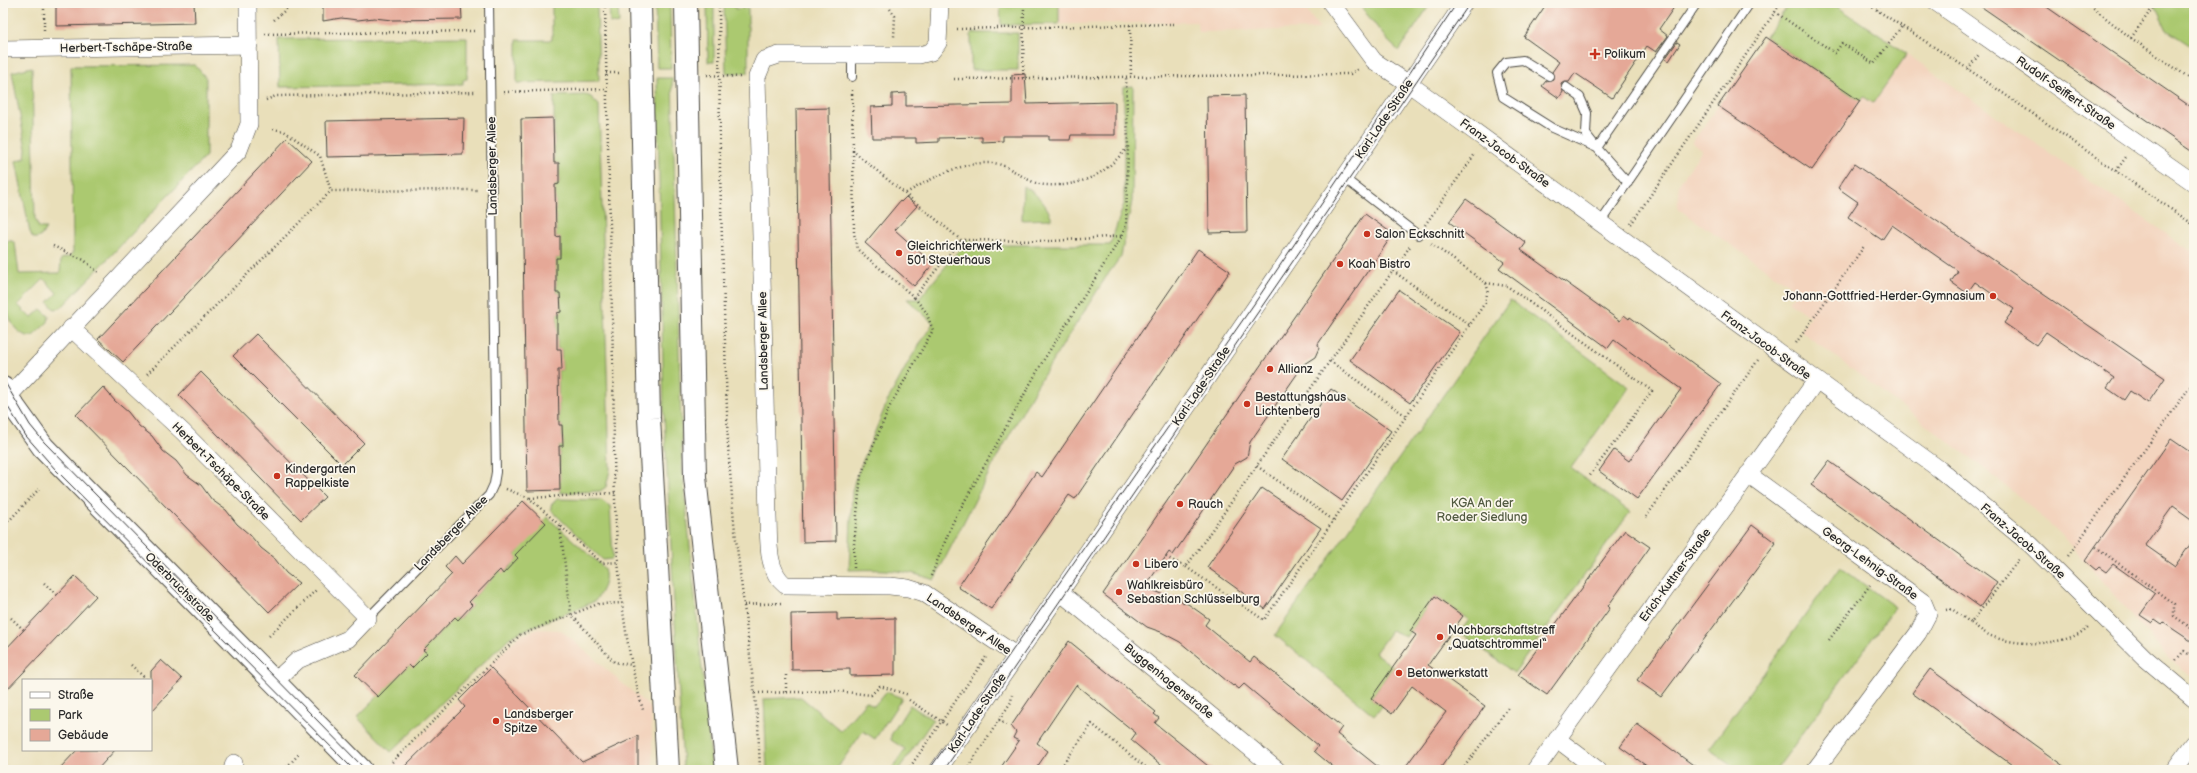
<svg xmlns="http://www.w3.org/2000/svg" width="2197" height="773" font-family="'Balsamiq Sans',sans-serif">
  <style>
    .built { fill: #f3d4be }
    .green { fill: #abc970; stroke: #6b7a4e }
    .building { fill: #e5a897 }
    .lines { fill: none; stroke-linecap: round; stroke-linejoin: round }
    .lane-casing { stroke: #484640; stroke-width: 10 }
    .street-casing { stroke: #484640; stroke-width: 18 }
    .secondary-casing { stroke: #484640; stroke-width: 24 }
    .primary-casing { stroke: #484640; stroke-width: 24 }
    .path { stroke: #484640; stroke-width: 2.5; stroke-dasharray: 1 3; stroke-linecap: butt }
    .lane { stroke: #fff; stroke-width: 8 }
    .street { stroke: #fff; stroke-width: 17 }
    .secondary { stroke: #fff; stroke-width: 22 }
    .primary { stroke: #fff; stroke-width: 22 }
    .tram { stroke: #2b2b2b; stroke-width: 1 }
    .poi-dot { fill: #c8321e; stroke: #fbf7ec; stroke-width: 1.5 }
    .labels { text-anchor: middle; stroke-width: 3.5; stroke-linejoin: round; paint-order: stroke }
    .street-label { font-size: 12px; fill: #2b2b2b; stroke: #fbf7ec }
    .poi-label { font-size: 12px; fill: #2b2b2b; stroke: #fbf7ec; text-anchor: start }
    .park-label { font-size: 12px; fill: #515a40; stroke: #fbf7ec }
  </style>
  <rect width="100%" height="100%" fill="#fbf7ec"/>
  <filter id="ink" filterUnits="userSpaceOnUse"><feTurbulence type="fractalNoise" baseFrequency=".025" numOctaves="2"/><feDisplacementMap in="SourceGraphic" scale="8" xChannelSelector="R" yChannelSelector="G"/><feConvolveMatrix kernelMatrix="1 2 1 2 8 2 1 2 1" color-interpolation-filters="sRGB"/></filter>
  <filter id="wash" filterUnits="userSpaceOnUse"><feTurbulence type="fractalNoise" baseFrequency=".012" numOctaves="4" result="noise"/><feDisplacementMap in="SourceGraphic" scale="16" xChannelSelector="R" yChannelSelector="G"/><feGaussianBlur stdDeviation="0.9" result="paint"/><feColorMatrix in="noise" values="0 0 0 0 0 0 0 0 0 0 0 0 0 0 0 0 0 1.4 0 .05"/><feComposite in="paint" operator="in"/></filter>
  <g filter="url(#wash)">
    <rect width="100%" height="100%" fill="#e9dfba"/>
    <!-- built -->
    <path class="built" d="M1059,3h242l19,26 -122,3 -1,-10 -138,2z
      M1766,37l93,64 4,-4 10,6 34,-49 287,199v424l-25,-18 -100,-116 -41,-39 -48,-39 -179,-134 9,-14 -21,-15 7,-12 -119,-82 2,-24 23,-34 -10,-7z
      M537,629l24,1 90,78 2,62h-263l-1,-2 129,-131z"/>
    <!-- green -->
    <path class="green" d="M552,3h45l2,78 -82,2v-43h35z
      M609,3h9l1,21 -9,-1z
      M655,3h15l1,65h-14z
      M707,3h7v59h-6z
      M724,3h11v6l13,-1v65h-22z
      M1000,3h59v21l-58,1z
      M1358,3h73l-32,48 -11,-10z
      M1790,3h42l75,51 -34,49 -9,-6 -4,4 -94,-64z
      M2154,3h40v45l-27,-18z
      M971,33h47v37h-47z
      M467,37v42l-4,1v4l-183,3 -1,-48z
      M195,65l11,13v78l-145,152 -7,1 -6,-7 9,-9 -13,-14 -26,26 13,13 10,-9 8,7 -1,6 -15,14c-6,1 -9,-1 -14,-4 -19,-16 -16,-66 -16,-91h9l3,2 4,31 41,-1 1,-14 9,-3 3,-4 -2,-186z
      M32,67l3,152 4,9h7l-5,8 -4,2h-4l-3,-6 -14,-71 9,-3 1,-9 -14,-77z
      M657,78h15l10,386 30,306h-29l-19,-355z
      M1133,86l-1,115 -11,55 -15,21 -68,107 -42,75 -62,121c-28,-11 -55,-11 -85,-10l3,-78 3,-12 33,-80 21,-39 24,-38 -26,-24h12l49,-60 7,6h135l14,-41v-117z
      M586,95l5,2 8,8 11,365 -4,17 -6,4 -40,2 -1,-47h4l-1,-21h-3l-1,-55h4l-1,-21h-4v-36l4,-1 -1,-19h-4v-35h4v-21h-4l-1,-52 4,-1v-21h-5v-67z
      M1023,186c14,7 24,19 29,33l-30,1z
      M1510,300l119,87 -58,81 59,44 -116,161 -54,-41 9,-12 -34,-24 -29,41 -15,-6 -16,22 18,14 -22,31 11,8 -8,9 -99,-80z
      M557,499l44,1 9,6 3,51 -1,2 -9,1 -52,-50v-5z
      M547,517l57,51c4,14 -2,23 -9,33 -29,14 -59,22 -86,37l-118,114 -34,-35 52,-52 18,-12 -4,-3 32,-33 3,3 14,-14 -3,-4 31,-32 4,3 14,-14 -3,-4z
      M1840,567l55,40 -119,163h-37l-30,-21z
      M886,692l16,6 -27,41 -12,-8 -27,39h-69l-3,-71 37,-2 40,34 25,-30 8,5z
      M910,705l23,15 -35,50h-7l14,-21 -14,-9v-5z"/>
    <g id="blocks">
      <!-- building -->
      <path class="building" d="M56,3h138l1,20 -139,3z
        M323,3h138l1,16 -70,1 -18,-2 -16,2 -17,-2 -18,3z
        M1547,3h130l-18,26 9,7 -12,16 -9,-6 -35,52 -37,-25 -6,9h-5l-3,2 2,8 -4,6 -17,-12 4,-5 7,-2 -1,-7 7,-10 -35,-25z
        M1976,3h65l153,106v44z
        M1766,37l94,64 -48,69 -94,-64z
        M1677,42l3,2 -11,17 -4,-2z
        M1025,74l2,30 88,-2v33h-44l-1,5h-22v-4h-45v5l-21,1v-5l-43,1v4l-23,1v-5h-44l-1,-31 21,-1v-12l14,-1v13l106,-2v-29z
        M1245,95l2,137 -38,1 -2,-137z
        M829,108l7,433 -33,1 -7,-433z
        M464,118l-1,36 -136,3 -1,-36z
        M553,118l1,45h5v21l-4,1 1,52 4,-1v22h-4v35h4l1,19 -4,1v36h4l1,21h-4l1,55h3l1,21h-4l1,44 -33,1 -6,-372z
        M287,138l25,23 -189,201 -25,-23z
        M1854,164l311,214 -17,25 -18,-12 -6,9 -17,-12 7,-10 -68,-46 -10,13 -32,-22 10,-14 -39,-27 -8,11 -16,-11 7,-11 -66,-46 -10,15 -34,-23 10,-15 -20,-14z
        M906,197l11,9 -22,24 38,34 -19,22 -49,-43 35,-42 1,1z
        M1466,199l55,40 5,4 -5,7 99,71 4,-6 5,4 1,-2 91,67 -84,115 -38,-28 15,-21 15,11 52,-72 -67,-49 -6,8 -109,-80 5,-6 -55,-40z
        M1365,214l28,20 -75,110 1,4 -4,9 -11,7 -54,78 -3,15 -12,7 -62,91 -4,-3 -24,35 27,11 6,-3 4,7 6,2 21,15 -4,6 45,37 4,-5 88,70 -5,7 45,36h-45l-23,-19 4,-5 -74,-62 -5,5 -5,-4 -1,1 -53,-44 -19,-10 -14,-5 -44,-33z
        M1198,249l32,22 -155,228 -6,-4 -78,114 -33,-22 78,-115 6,5z
        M1399,290l61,42 -50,71 -60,-43z
        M256,334l108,109 -22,22 -109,-109z
        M201,372l124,125 -24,23 -122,-125z
        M103,387l12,14 13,11 11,14 13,10 11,15 13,10 11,14 14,10 11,15 14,10 11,14 13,11 11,13 14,11 11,14 13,10 -30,29 -193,-197z
        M1331,389l60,42 -49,70 -60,-42z
        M2171,439l19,13 -1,2 5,4v63l-21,-15 -28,39 30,21 19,-27v104l-30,-20 -2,2 -7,-5 -3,3 -12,-8 15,-21 -42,-30 -7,8 -7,-5 -3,3 -11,-9z
        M1829,461l168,121 -17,25 -169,-122z
        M1262,488l59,40 -56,81 -58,-42z
        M523,501l23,22 -31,32 3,3 -15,16 -3,-4 -31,32 3,3 -14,15 -3,-3 -32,33 4,3 -15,15 -3,-3 -31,32 -23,-22 97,-101 -7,-7 10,-11 7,8z
        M1752,525l24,18 -115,154 -24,-17z
        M1625,530l25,17 -42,59 2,2 -63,87 -29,-20z
        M75,576l21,20 -93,98v-42z
        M1435,596l28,20 -35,49 57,41 -46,64h-36l43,-58 -34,-26 -20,28 -21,-16 45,-63 -6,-4z
        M837,613v7l58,-2v57l-45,1v-7l-58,1 -1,-56z
        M1069,641l87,71 -2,2 5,4 -4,5 58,47h-46l-36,-30 5,-7 -60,-48 -39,58 11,8 -13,19h-36l20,-29 -6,-3 3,-6 -5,-6z
        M161,660l21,19 -31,33v-41z
        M491,668l91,94 56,-26v34h-237l64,-63 -6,-7z
        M1930,669l139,101h-50l-54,-39 -53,-38z
        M1637,724l63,46h-48l-11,-8 -21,-15z
        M77,750h38l-18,20h-39z"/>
    </g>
  </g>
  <g filter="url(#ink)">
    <use href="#blocks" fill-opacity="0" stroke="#484640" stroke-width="1"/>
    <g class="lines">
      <defs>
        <path id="lane" d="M852,55v22
          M1549,76l-26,-16 -17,2 -9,11 6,24 49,31 45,20 31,35
          M1566,87l14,10 7,16 -1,21 11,14 100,-145
          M1344,178l74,57
          M1600,223l150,-220
          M368,618l121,-123 5,-11 2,-12 -7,-469"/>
        <path id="street" d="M940,3l-2,40 -7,9 -12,3h-140l-15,5 -7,17 11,440c1,22 -2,53 17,68l105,1 18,2 16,5 93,63
          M1331,3l43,58 38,25 527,383 92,76 114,113 49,41
          M1937,3l257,180
          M3,49l246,-4
          M71,328l112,104 185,186 -20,21 -50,21 -24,22
          M3,402l236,-252 10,-26 -1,-121
          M1748,474l175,128 5,12 -10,19 -103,137
          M1060,592l217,178
          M1557,739l41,31
          M232,770l2,-7
          M938,770l526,-767
          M1535,770l281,-389
          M2174,770l20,-27"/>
        <path id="secondary" d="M3,388l4,9 36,50 318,323"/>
        <path id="primary" d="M640,3l9,415 19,352
          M686,3l9,474 32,293"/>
      </defs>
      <!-- lane casing -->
      <use href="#lane" class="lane-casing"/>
      <!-- street casing -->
      <use href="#street" class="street-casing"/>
      <!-- secondary casing -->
      <use href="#secondary" class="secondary-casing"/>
      <!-- primary casing -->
      <use href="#primary" class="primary-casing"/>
      <!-- path -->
      <path class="path" d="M605,3c2,121 6,242 8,364 2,114 -2,232 30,343
        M719,3l1,168 8,275 6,76 24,201 2,47
        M1866,3l102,66 226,156
        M2087,3l44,35 63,43
        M890,9l5,7 -1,21
        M1877,10l4,-7
        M1775,12l60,41 7,-10 32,21 28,-38
        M274,20l19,-17
        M1130,25l1,51
        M957,29l217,-5
        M44,30v-27
        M265,34l211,-3
        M2131,38l25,-35
        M1968,69l12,-16
        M606,73h16
        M707,75l33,2
        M1023,78l1,-75
        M954,79l396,-5 8,-5
        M852,90l1,61 108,89 92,1 68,-5
        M504,92l102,-3
        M266,100l10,-4 201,-4
        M273,129l11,2 36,25 11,35
        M853,151l1,82 3,16 57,48 47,-57
        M2116,171l10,-14
        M906,193c27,-15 53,-31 85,-30 16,0 30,15 45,20 8,3 18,2 27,2 30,-4 45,-15 64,-37
        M1631,224l150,-221
        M1425,225l50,-71
        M53,246l31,14 16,14
        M1393,271l77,54
        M1486,283l21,3 145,105 -63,86
        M1796,343l69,-98
        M1330,361l76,55
        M147,374l184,-183 148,-1
        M1257,466l76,54
        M506,489l23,9 73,65 17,-1
        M530,498l85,-5
        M1646,517l112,-157
        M560,526l11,88 43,48 18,3
        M3,527l36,-38
        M2096,547l78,57v12l20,14
        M2068,556l122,-169 4,2
        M1166,557l20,10 225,-322
        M1186,567l78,53 221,-317 3,-13 -2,-7 -57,-41
        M854,568v-24l7,-69 29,-69 43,-76 -7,-18 -12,-15
        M931,576l22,-54 90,-161 79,-125 4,-11 2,-78 -2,-71
        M44,583l13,12
        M744,605l37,-2
        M1946,610l6,-1 19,14 49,-65
        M11,618l13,12
        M1971,623c6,4 12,9 18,12 25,12 79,12 99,-8
        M269,636l47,-46
        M1829,640l41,-55
        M2176,660l8,-9 10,7
        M131,665l14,13
        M786,692v-20
        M755,693l82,-2 34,4 9,-9 29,9
        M909,700l38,25
        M999,720l7,5
        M392,762l128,-127 78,-31 24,-1
        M31,770h2
        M284,770l16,-17
        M908,770l78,-113
        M966,770l45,-68 1,-7
        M1059,770l33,-46 57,46
        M1462,770l46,-62"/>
      <!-- lane -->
      <use href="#lane" class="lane"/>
      <!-- street -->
      <use href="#street" class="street"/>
      <!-- secondary -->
      <use href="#secondary" class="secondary"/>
      <!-- primary -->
      <use href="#primary" class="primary"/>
      <!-- tram -->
      <path class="tram" d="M3,379l27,46 14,17 322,328
        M3,399l23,37 29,33 299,301
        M929,770l325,-466 203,-301
        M944,770l526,-767"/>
    </g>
  </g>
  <!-- markers -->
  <g class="poi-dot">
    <path d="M1593 48h4v4h4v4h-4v4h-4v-4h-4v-4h4z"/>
    <circle cx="1367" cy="234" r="4"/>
    <circle cx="899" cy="253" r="4"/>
    <circle cx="1340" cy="264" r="4"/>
    <circle cx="1993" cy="296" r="4"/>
    <circle cx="1270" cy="369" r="4"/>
    <circle cx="1247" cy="404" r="4"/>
    <circle cx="277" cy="476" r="4"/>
    <circle cx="1180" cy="504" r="4"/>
    <circle cx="1136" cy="564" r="4"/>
    <circle cx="1119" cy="592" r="4"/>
    <circle cx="1440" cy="637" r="4"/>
    <circle cx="1399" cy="673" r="4"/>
    <circle cx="496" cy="721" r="4"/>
  </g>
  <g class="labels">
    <!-- street labels -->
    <g class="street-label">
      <text transform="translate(126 47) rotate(-1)" y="4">Herbert-Tschäpe-Straße</text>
      <text transform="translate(2066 93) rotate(35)" y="4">Rudolf-Seiffert-Straße</text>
      <text transform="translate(1384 119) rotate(-56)" y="4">Karl-Lade-Straße</text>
      <text transform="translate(1505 153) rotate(36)" y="4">Franz-Jacob-Straße</text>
      <text transform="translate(492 166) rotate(-91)" y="4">Landsberger Allee</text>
      <text transform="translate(763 341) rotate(-91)" y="4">Landsberger Allee</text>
      <text transform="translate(1766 345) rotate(36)" y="4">Franz-Jacob-Straße</text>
      <text transform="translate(1201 386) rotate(-56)" y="4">Karl-Lade-Straße</text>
      <text transform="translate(221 471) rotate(45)" y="4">Herbert-Tschäpe-Straße</text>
      <text transform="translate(451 533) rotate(-46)" y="4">Landsberger Allee</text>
      <text transform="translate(2023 541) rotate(41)" y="4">Franz-Jacob-Straße</text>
      <text transform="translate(1870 563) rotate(36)" y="4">Georg-Lehnig-Straße</text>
      <text transform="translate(1675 575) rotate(-54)" y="4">Erich-Kuttner-Straße</text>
      <text transform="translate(180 587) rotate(45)" y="4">Oderbruchstraße</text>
      <text transform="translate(969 624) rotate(34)" y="4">Landsberger Allee</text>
      <text transform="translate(1169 681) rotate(39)" y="4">Buggenhagenstraße</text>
      <text transform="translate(977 713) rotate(-56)" y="4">Karl-Lade-Straße</text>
    </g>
    <!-- poi labels -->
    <g class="poi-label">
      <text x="1604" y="58">Polikum</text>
      <text x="1375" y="238">Salon Eckschnitt</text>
      <text x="907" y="250">Gleichrichterwerk<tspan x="907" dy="14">501 Steuerhaus</tspan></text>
      <text x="1348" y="268">Koah Bistro</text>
      <text x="1985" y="300" text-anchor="end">Johann-Gottfried-Herder-Gymnasium</text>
      <text x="1278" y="373">Allianz</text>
      <text x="1255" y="401">Bestattungshaus<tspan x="1255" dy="14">Lichtenberg</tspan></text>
      <text x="285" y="473">Kindergarten<tspan x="285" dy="14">Rappelkiste</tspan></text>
      <text x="1188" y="508">Rauch</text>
      <text x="1144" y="568">Libero</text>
      <text x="1127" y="589">Wahlkreisbüro<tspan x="1127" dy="14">Sebastian Schlüsselburg</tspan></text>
      <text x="1448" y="634">Nachbarschaftstreff<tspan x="1448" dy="14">„Quatschtrommel“</tspan></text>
      <text x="1407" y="677">Betonwerkstatt</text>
      <text x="504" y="718">Landsberger<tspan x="504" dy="14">Spitze</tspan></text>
    </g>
    <!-- park labels -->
    <g class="park-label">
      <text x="1482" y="507">KGA An der<tspan x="1482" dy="14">Roeder Siedlung</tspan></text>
    </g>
  </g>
  <!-- margin -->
  <rect width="2197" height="773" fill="none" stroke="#fbf7ec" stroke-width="16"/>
  <!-- legend -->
  <rect x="22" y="679" width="130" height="72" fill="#fbf7ec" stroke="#a8a59f"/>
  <rect x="30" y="692" width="20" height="6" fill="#ffffff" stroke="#a8a59f"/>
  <text x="58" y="699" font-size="12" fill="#2b2b2b">Straße</text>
  <rect x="30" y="709" width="20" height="12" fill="#abc970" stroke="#a8a59f"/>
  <text x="58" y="719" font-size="12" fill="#2b2b2b">Park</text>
  <rect x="30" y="729" width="20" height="12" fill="#e5a897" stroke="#a8a59f"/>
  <text x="58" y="739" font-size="12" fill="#2b2b2b">Gebäude</text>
</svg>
